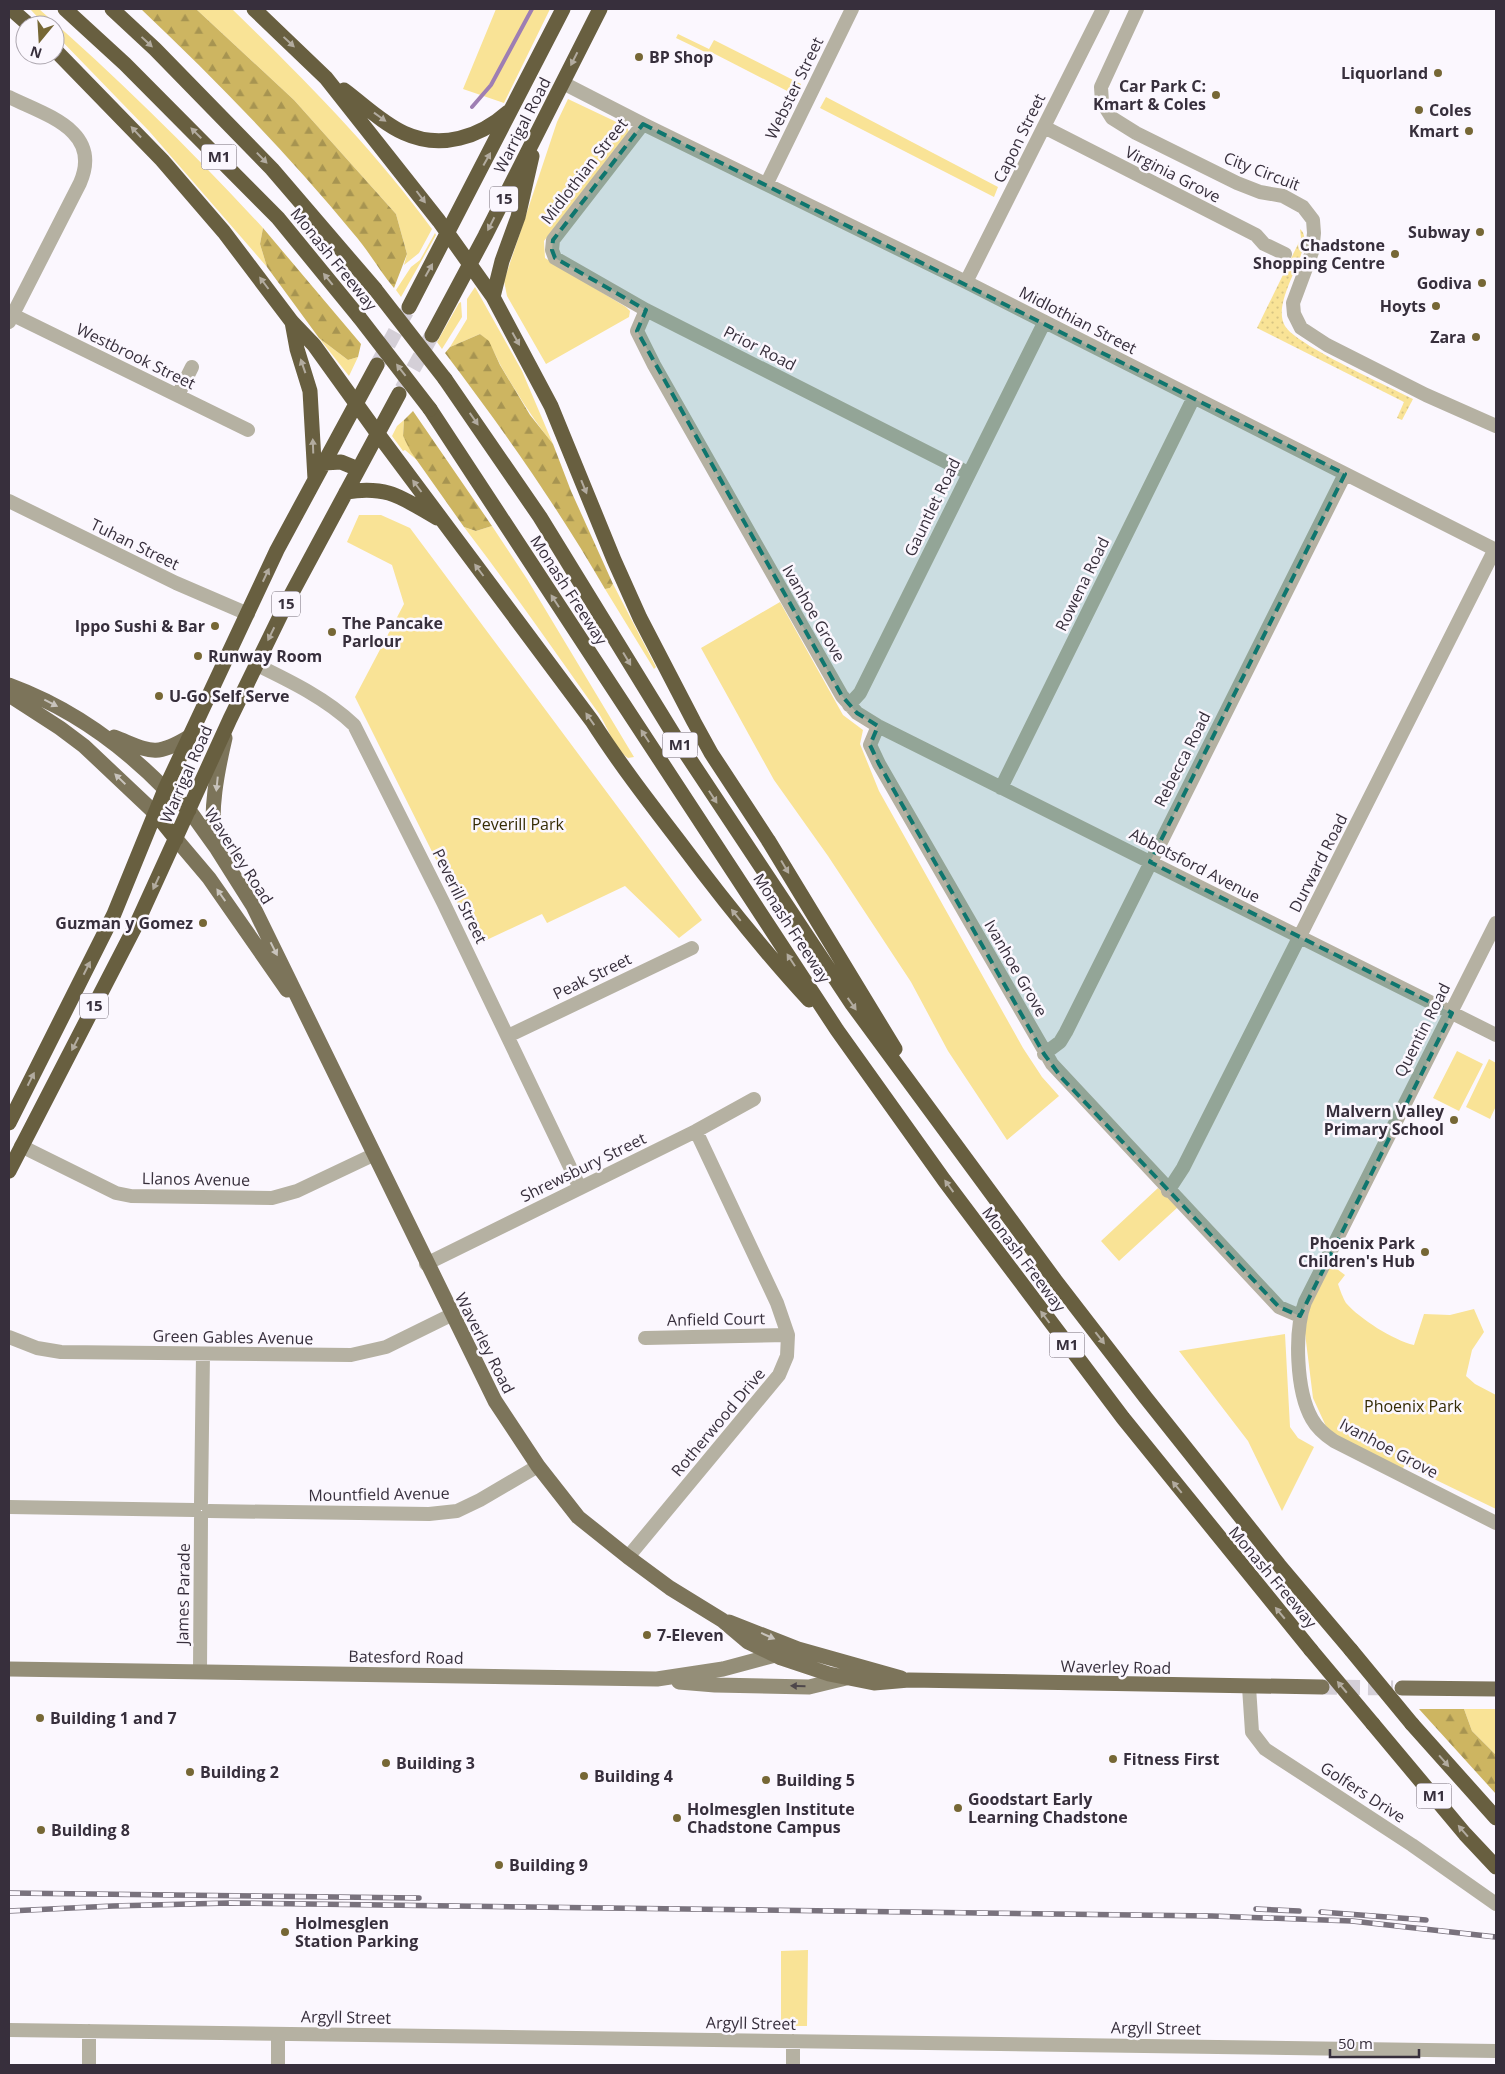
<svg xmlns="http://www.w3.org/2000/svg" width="1505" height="2074" font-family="'Open Sans',sans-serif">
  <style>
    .green { fill: #f9e396 }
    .forest { fill: url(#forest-firs) }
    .garden { fill: url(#garden-dots) }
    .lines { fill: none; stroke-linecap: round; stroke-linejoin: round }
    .stream { stroke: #9e7eb3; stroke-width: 4 }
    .primary-tunnel { stroke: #d4cfd7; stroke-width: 15; stroke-dasharray: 15 8; stroke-linecap: butt }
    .highway-tunnel { stroke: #d4cfd7; stroke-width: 15; stroke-dasharray: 15 8; stroke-linecap: butt }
    .street { stroke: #b5b1a2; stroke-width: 14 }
    .secondary { stroke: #948e78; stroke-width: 15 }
    .primary { stroke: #7c745a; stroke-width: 15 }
    .highway { stroke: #685f40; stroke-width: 15 }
    .rail-casing { stroke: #79727d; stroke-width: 5.5 }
    .rail { stroke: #fbf7fe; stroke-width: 4; stroke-dasharray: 11; stroke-linecap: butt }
    .highway-bridge { stroke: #685f40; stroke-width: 15 }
    .oneway { fill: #b2ab9f }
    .oneway2 { fill: #c8c3bc }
    .oneway3 { fill: #4e474b }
    .marked { fill: #0f766e; fill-opacity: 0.2; stroke: #0f766e; stroke-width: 4; stroke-dasharray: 10 6; stroke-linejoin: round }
    .poi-dot { fill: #766735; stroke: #fbf7fe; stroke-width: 2 }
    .labels { text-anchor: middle; stroke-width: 5; stroke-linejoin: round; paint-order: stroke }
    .shield { fill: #fbf7fe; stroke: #726b76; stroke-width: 1 }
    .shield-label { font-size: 15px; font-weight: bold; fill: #372f3c }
    .poi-label { font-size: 16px; font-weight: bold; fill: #372f3c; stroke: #fbf7fe; text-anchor: start }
    .street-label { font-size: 16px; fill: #372f3c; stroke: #fbf7fe }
    .park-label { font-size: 16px; fill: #362c05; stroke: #fbf7fe }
  </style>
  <defs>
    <pattern id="forest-firs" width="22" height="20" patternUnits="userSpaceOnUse" patternTransform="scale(1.25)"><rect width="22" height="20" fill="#cdb561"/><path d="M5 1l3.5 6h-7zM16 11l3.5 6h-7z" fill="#a79451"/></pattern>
    <pattern id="garden-dots" width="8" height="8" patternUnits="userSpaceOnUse" patternTransform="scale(1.25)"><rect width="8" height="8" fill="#f9e396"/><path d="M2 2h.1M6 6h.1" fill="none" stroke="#d6c382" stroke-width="1.8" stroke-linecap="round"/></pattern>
  </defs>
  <rect width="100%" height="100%" fill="#fbf7fe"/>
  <!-- green -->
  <path class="green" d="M30,9h9c79,69 153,142 224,219l-3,16 7,23 -118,-136 -94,-97v-9h-10z
    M196,9h36c72,70 141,139 200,220l-13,24 -15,12 3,-11 -11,-40 -102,-114z
    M496,9h54l-46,94 -41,-14z
    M678,34l31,15 5,-9 87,44 -6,11 -84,-43 -4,1 -31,-15z
    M826,97l172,90 -4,10 -174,-89z
    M568,99l59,28 2,5 -85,109 1,17 81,49 4,4 -1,6 -83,47 -39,-68 -3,-15 53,-159z
    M435,233l1,2 -35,62 -5,-7 15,-23 9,-7z
    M475,287l47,84 31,73c-18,-22 -33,-46 -48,-71 -9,-14 -12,-29 -25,-39l-30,13 17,-28v-20z
    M461,302l1,15 -20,32 -5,-7 22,-39z
    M319,338l29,22 10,-3 -9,19z
    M404,420l-1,16 15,25 -13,-11 -2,1 -11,-15 5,-10z
    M359,515h22l29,13 292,392 -23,18 -54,-52 -78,37 -5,-9 -64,30 -123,-247 49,-93 -12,-39 -45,-23z
    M492,526l35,53 107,178 -6,1c-16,-12 -20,-32 -31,-47 -44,-62 -87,-124 -133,-184l12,4z
    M613,584l43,83 -2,2 -49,-80 5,-1z
    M780,602l63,113 20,15 -3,14 19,47 144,257 19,29 17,19 -52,44 -59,-89 -37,-69 -83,-126 -54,-76 -73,-132z
    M1457,1051l26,13 -24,47 -26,-13z
    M1489,1059l7,4v43l-6,13 -24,-12z
    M1158,1188l20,19 -59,54 -18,-20z
    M1329,1263l16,12 -7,9c2,6 5,14 8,19 14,16 47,37 68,42l10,-31 26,1 24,-6 10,23 -12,18 -6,26 9,8 21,11v114l-91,-44 -4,6 -71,-36 -17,-37 -10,-81z
    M1285,1334l5,93 8,11 16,9 -32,64 -34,-70 -69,-90z
    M1464,1709h32v46l-24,-24z
    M808,1950l-1,76h-26v-75z"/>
  <!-- forest -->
  <path class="forest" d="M141,9h55l98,91 102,114 11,40 -13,34c-15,-18 -26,-38 -41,-55 -65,-79 -138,-154 -212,-224z
    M263,228l98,116 -3,13 -10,3 -29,-22 -52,-71 -7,-23z
    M480,334l9,7 11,24 30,50 23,29 18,47 42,93 -3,4 -5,1c-48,-83 -103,-161 -160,-236l5,-6z
    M413,411l79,115 -16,5 -12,-4 -53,-75 -8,-16 1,-16z
    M1419,1709h45l8,22 24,24v39z"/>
  <!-- garden -->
  <path class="garden" d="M1300,229c19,15 -31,70 -15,97 11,19 103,60 128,73l-11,21 -5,-2 7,-16 -147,-74 44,-90z"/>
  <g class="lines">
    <!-- stream -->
    <path class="stream" d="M472,107l19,-22 41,-76"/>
    <!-- primary-tunnel -->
    <path class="primary-tunnel" d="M1322,1687l71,1"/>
    <!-- highway-tunnel -->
    <path class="highway-tunnel" d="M377,365l32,-58
      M402,389l30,-54"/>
    <!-- street -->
    <path class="street" d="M1137,9l-36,78 1,15 10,16 24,15 101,50 23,9 23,4 20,11 10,13 1,13 -2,19 -19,51 1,11 7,14 26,17 99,50 70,31
      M563,83l80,41
      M9,97c36,18 94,33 71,86l-71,139
      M1044,127l212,108 8,9 21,10
      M767,183l85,-174
      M966,282l137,-273
      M646,310l-9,21 17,34 188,331 15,17 21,13 618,309
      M9,313l239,117
      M178,395l14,-28
      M968,473l-322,-163 -91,-52 -3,-8 1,-10 90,-116 323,158 530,268
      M9,501l167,82 72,31
      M257,665c33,16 70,34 97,60l89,177 137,286
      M849,705l11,-12 184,-370
      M878,726l-8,19 9,19 173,300 227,243 21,9
      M1001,788l193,-391
      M1496,923l-191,379c-11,29 -9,89 7,117 5,9 13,16 22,22l162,82
      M508,1036l184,-88
      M1044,1054l16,-12 6,-10 279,-558
      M21,1146l95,47 15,3 141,2 25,-7 76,-36
      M1168,1191l15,-23 312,-619
      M426,1264l270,-133 58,-32
      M9,1337l28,11 24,4 290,3 35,-8 65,-32
      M645,1338l143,-3
      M201,1503l2,-149
      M9,1507l185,3
      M209,1511l220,3 28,-3 23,-11 58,-34
      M628,1557l151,-182 8,-19 1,-21 -11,-32 -81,-172
      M200,1671l1,-153
      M1249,1687l3,45 13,17 147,96 84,59
      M9,2030l1487,21
      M89,2065v-34
      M278,2065v-31
      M793,2065v-24"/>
    <!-- secondary -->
    <path class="secondary" d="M9,1669l648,10 66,-10 60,-16
      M679,1682l36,3 94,2 37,-9"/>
    <!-- primary -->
    <path class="primary" d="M9,685c60,22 112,59 156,104
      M9,695l51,33 24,18 71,67
      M114,737c36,14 40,21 75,0
      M189,810l28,39 36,57 242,495 43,65 40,51 50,40 42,31 52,32 26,22 33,16 48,16 45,9 35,-3 413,7
      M176,839l33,39 78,112
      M216,846c-8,-31 2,-78 9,-108
      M729,1622l69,27 103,29
      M1402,1688l94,1"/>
    <!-- highway -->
    <path class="highway" d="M11,9l18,16
      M65,9l60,55 153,154 81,99
      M112,9l43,40 117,120 103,120
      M254,9l72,69 113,143 54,76 58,109 63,154 26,58 54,104 17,31 57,87 127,209
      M55,50l107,110 62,72 68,90 22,23 64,89 214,287c27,42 57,81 87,120 41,55 83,108 130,159
      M344,90c19,14 38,33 60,43 37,17 76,4 104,-21
      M493,297l9,-36 16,-44 14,-61
      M409,307l154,-298
      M292,322l5,27 13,42 5,88
      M432,335l53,-99 115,-227
      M445,379l95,138 137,223 175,264 203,276 91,118 133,167 72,85
      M430,409l407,621 107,150 179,238 188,232
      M324,463l17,-1 17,7
      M346,492c42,-7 56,6 91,26
      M165,789l24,21
      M155,813l21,26
      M9,1123l105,-209 51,-125 112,-239 100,-185
      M9,1171l128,-248 93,-204 56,-115 113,-210
      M1373,1724l92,110 31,33
      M1412,1724l84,94"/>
    <defs>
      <path id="rail" d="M9,1893l410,5
        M1256,1909l43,2
        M9,1911l104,-5 116,-3 983,13 140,5 144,16
        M1321,1912l105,8"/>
    </defs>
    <!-- rail casing -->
    <use href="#rail" class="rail-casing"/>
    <!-- rail -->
    <use href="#rail" class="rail"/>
    <!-- highway-bridge -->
    <path class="highway-bridge" d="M375,289l70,90
      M359,317l71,92
      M1311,1650l62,74
      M1351,1650l61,74"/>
  </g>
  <!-- one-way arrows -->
  <defs><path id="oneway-solid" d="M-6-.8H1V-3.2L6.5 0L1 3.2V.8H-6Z" transform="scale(1.25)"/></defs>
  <g class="oneway">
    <use href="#oneway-solid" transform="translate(147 42) rotate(43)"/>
    <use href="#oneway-solid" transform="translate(289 42) rotate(43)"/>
    <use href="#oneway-solid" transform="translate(574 59) rotate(117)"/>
    <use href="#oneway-solid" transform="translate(380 117) rotate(36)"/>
    <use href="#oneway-solid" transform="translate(136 132) rotate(-133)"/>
    <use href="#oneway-solid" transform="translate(196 133) rotate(-135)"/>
    <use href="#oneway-solid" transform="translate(262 158) rotate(46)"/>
    <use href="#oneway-solid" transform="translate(487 159) rotate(-61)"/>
    <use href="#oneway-solid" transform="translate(421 197) rotate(53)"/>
    <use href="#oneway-solid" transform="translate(491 224) rotate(117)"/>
    <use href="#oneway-solid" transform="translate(429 270) rotate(-61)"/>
    <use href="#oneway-solid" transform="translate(328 279) rotate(-129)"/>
    <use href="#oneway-solid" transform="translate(264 283) rotate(-127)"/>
    <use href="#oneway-solid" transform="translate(516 339) rotate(61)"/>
    <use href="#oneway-solid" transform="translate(303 366) rotate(-109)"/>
    <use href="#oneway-solid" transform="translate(401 370) rotate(-128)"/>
    <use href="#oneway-solid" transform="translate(474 419) rotate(55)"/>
    <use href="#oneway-solid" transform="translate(313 446) rotate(-92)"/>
    <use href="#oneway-solid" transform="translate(417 486) rotate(-127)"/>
    <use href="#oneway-solid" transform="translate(584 487) rotate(68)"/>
    <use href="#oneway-solid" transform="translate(479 570) rotate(-127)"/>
    <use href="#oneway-solid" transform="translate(266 575) rotate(-65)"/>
    <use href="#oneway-solid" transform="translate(555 601) rotate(-123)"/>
    <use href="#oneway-solid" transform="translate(271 634) rotate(116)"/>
    <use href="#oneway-solid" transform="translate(627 659) rotate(59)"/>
    <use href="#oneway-solid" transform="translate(590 719) rotate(-125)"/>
    <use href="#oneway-solid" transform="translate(645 736) rotate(-123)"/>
    <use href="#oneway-solid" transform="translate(713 797) rotate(57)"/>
    <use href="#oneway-solid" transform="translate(785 867) rotate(59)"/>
    <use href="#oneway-solid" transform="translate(156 883) rotate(115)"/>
    <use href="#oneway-solid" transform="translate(736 915) rotate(-129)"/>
    <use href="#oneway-solid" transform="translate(791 960) rotate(-123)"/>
    <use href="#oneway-solid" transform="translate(87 968) rotate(-63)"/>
    <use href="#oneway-solid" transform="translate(852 1004) rotate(55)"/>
    <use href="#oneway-solid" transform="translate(75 1044) rotate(117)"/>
    <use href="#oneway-solid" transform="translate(31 1079) rotate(-63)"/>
    <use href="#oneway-solid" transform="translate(949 1186) rotate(-126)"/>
    <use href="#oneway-solid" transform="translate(1045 1317) rotate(-127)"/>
    <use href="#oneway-solid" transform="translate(1100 1338) rotate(52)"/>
    <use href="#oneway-solid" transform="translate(1177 1487) rotate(-129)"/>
    <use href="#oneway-solid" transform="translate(1280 1613) rotate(-130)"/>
    <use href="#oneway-solid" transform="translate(1342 1687) rotate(-130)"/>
    <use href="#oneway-solid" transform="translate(1444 1761) rotate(49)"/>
    <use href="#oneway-solid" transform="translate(1463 1831) rotate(-131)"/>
  </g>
  <g class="oneway2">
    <use href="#oneway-solid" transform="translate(51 703) rotate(27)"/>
    <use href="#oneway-solid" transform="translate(120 779) rotate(-136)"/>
    <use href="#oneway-solid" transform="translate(217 784) rotate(96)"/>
    <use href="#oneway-solid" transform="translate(221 895) rotate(-125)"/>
    <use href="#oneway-solid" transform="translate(274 949) rotate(63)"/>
    <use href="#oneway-solid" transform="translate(768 1636) rotate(24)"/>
  </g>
  <use class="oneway3" href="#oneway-solid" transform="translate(798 1686) rotate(-179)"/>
  <!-- marked area -->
  <path class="marked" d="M643,124l702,350 -195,388 302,151 -152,303 -21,-9 -218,-230 -17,-23 -165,-290 -9,-19 8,-19 -21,-13 -15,-17 -205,-365 9,-21 -91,-52 -3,-8 1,-10z"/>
  <!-- markers -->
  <g class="poi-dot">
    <circle cx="639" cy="57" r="5"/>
    <circle cx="1438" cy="73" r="5"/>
    <circle cx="1216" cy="95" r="5"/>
    <circle cx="1419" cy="110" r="5"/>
    <circle cx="1469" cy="131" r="5"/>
    <circle cx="1480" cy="232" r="5"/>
    <circle cx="1395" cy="254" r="5"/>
    <circle cx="1482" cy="283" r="5"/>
    <circle cx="1436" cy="306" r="5"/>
    <circle cx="1476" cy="337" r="5"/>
    <circle cx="215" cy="626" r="5"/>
    <circle cx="332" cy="632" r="5"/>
    <circle cx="198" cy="656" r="5"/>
    <circle cx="159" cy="696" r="5"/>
    <circle cx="203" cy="923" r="5"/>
    <circle cx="1454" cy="1120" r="5"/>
    <circle cx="1425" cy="1252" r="5"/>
    <circle cx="647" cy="1635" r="5"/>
    <circle cx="40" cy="1718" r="5"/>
    <circle cx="1113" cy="1759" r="5"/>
    <circle cx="386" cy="1763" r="5"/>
    <circle cx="190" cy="1772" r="5"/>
    <circle cx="584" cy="1776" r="5"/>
    <circle cx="766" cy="1780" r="5"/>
    <circle cx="958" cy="1808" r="5"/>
    <circle cx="677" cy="1818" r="5"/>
    <circle cx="41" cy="1830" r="5"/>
    <circle cx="499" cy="1865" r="5"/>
    <circle cx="285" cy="1932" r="5"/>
  </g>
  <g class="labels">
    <!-- shield labels -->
    <g class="shield">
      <rect x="201.5" y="144.5" width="35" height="25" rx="4"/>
      <rect x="490" y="186.5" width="28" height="25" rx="4"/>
      <rect x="272" y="591.5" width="28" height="25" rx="4"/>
      <rect x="662.5" y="732.5" width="35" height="25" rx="4"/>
      <rect x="80" y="993.5" width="28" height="25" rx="4"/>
      <rect x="1049.5" y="1332.5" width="35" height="25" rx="4"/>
      <rect x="1416.5" y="1783.5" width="35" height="25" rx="4"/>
    </g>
    <g class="shield-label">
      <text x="219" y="162">M1</text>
      <text x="504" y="204">15</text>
      <text x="286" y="609">15</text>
      <text x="680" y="750">M1</text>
      <text x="94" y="1011">15</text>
      <text x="1067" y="1350">M1</text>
      <text x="1434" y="1801">M1</text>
    </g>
    <!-- poi labels -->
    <g class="poi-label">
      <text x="649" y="63">BP Shop</text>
      <text x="1428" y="79" text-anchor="end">Liquorland</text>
      <text x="1206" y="92" text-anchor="end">Car Park C:<tspan x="1206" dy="18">Kmart &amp; Coles</tspan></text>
      <text x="1429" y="116">Coles</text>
      <text x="1459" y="137" text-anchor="end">Kmart</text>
      <text x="1470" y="238" text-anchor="end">Subway</text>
      <text x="1385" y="251" text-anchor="end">Chadstone<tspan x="1385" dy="18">Shopping Centre</tspan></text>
      <text x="1472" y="289" text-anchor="end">Godiva</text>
      <text x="1426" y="312" text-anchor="end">Hoyts</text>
      <text x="1466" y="343" text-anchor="end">Zara</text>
      <text x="342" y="629">The Pancake<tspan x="342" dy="18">Parlour</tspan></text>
      <text x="205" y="632" text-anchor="end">Ippo Sushi &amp; Bar</text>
      <text x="208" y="662">Runway Room</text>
      <text x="169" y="702">U-Go Self Serve</text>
      <text x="193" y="929" text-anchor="end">Guzman y Gomez</text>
      <text x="1444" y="1117" text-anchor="end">Malvern Valley<tspan x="1444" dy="18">Primary School</tspan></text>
      <text x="1415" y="1249" text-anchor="end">Phoenix Park<tspan x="1415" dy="18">Children's Hub</tspan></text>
      <text x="657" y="1641">7-Eleven</text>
      <text x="50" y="1724">Building 1 and 7</text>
      <text x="1123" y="1765">Fitness First</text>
      <text x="396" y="1769">Building 3</text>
      <text x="200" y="1778">Building 2</text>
      <text x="594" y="1782">Building 4</text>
      <text x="776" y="1786">Building 5</text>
      <text x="968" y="1805">Goodstart Early<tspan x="968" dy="18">Learning Chadstone</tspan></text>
      <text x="687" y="1815">Holmesglen Institute<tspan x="687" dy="18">Chadstone Campus</tspan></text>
      <text x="51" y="1836">Building 8</text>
      <text x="509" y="1871">Building 9</text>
      <text x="295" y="1929">Holmesglen<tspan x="295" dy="18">Station Parking</tspan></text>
    </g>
    <!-- street labels -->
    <g class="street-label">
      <text transform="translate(794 88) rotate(-64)" y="6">Webster Street</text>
      <text transform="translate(522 125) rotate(-63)" y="6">Warrigal Road</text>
      <text transform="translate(1019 138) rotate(-64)" y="6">Capon Street</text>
      <text transform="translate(584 171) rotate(-52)" y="6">Midlothian Street</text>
      <text transform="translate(1262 171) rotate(21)" y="6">City Circuit</text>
      <text transform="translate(1173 174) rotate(27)" y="6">Virginia Grove</text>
      <text transform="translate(334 259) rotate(51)" y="6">Monash Freeway</text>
      <text transform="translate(1078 320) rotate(27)" y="6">Midlothian Street</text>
      <text transform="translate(760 348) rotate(27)" y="6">Prior Road</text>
      <text transform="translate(136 356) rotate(26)" y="6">Westbrook Street</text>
      <text transform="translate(932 507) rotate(-64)" y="6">Gauntlet Road</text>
      <text transform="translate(135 544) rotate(26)" y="6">Tuhan Street</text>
      <text transform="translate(1082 584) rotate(-64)" y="6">Rowena Road</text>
      <text transform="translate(569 590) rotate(57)" y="6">Monash Freeway</text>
      <text transform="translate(814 613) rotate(60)" y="6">Ivanhoe Grove</text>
      <text transform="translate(1182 759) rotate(-63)" y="6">Rebecca Road</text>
      <text transform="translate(186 774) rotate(-66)" y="6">Warrigal Road</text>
      <text transform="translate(239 856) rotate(57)" y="6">Waverley Road</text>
      <text transform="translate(1318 863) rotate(-63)" y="6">Durward Road</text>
      <text transform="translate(1195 865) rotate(27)" y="6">Abbotsford Avenue</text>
      <text transform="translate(460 896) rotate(64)" y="6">Peverill Street</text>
      <text transform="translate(792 928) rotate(57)" y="6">Monash Freeway</text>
      <text transform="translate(1016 968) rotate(60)" y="6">Ivanhoe Grove</text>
      <text transform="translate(592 976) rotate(-26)" y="6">Peak Street</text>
      <text transform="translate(1422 1030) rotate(-63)" y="6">Quentin Road</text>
      <text transform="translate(583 1167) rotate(-26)" y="6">Shrewsbury Street</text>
      <text transform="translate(196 1179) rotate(1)" y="6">Llanos Avenue</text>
      <text transform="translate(1024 1259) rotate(53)" y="6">Monash Freeway</text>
      <text transform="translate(716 1319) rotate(-1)" y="6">Anfield Court</text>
      <text transform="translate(233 1337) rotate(1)" y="6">Green Gables Avenue</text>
      <text transform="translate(485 1343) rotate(63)" y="6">Waverley Road</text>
      <text transform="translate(718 1422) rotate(-50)" y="6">Rotherwood Drive</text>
      <text transform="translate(1389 1448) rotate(28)" y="6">Ivanhoe Grove</text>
      <text transform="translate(379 1494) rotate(-1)" y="6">Mountfield Avenue</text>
      <text transform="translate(1273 1577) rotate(50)" y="6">Monash Freeway</text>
      <text transform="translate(183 1594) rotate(-89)" y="6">James Parade</text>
      <text transform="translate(406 1657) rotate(1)" y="6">Batesford Road</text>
      <text transform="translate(1116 1667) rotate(1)" y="6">Waverley Road</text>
      <text transform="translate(1363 1792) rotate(33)" y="6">Golfers Drive</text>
      <text transform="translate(346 2017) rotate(1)" y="6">Argyll Street</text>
      <text transform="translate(751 2023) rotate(1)" y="6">Argyll Street</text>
      <text transform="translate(1156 2028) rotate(1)" y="6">Argyll Street</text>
    </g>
    <!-- park labels -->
    <g class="park-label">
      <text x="518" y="830">Peverill Park</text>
      <text x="1413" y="1412">Phoenix Park</text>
    </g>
  </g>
  <!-- border -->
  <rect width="1505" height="2074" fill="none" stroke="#372f3c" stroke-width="20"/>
  <!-- north arrow -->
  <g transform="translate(40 40) rotate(198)"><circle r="24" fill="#fbf7fe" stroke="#ada7b0"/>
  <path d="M0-4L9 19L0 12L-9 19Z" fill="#766735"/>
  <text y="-8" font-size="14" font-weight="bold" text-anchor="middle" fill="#372f3c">N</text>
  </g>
  <!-- scale -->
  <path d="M1330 2049v8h89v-8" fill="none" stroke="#372f3c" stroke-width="2.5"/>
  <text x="1338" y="2049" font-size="15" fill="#372f3c" stroke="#fbf7fe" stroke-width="4" paint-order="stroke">50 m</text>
</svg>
